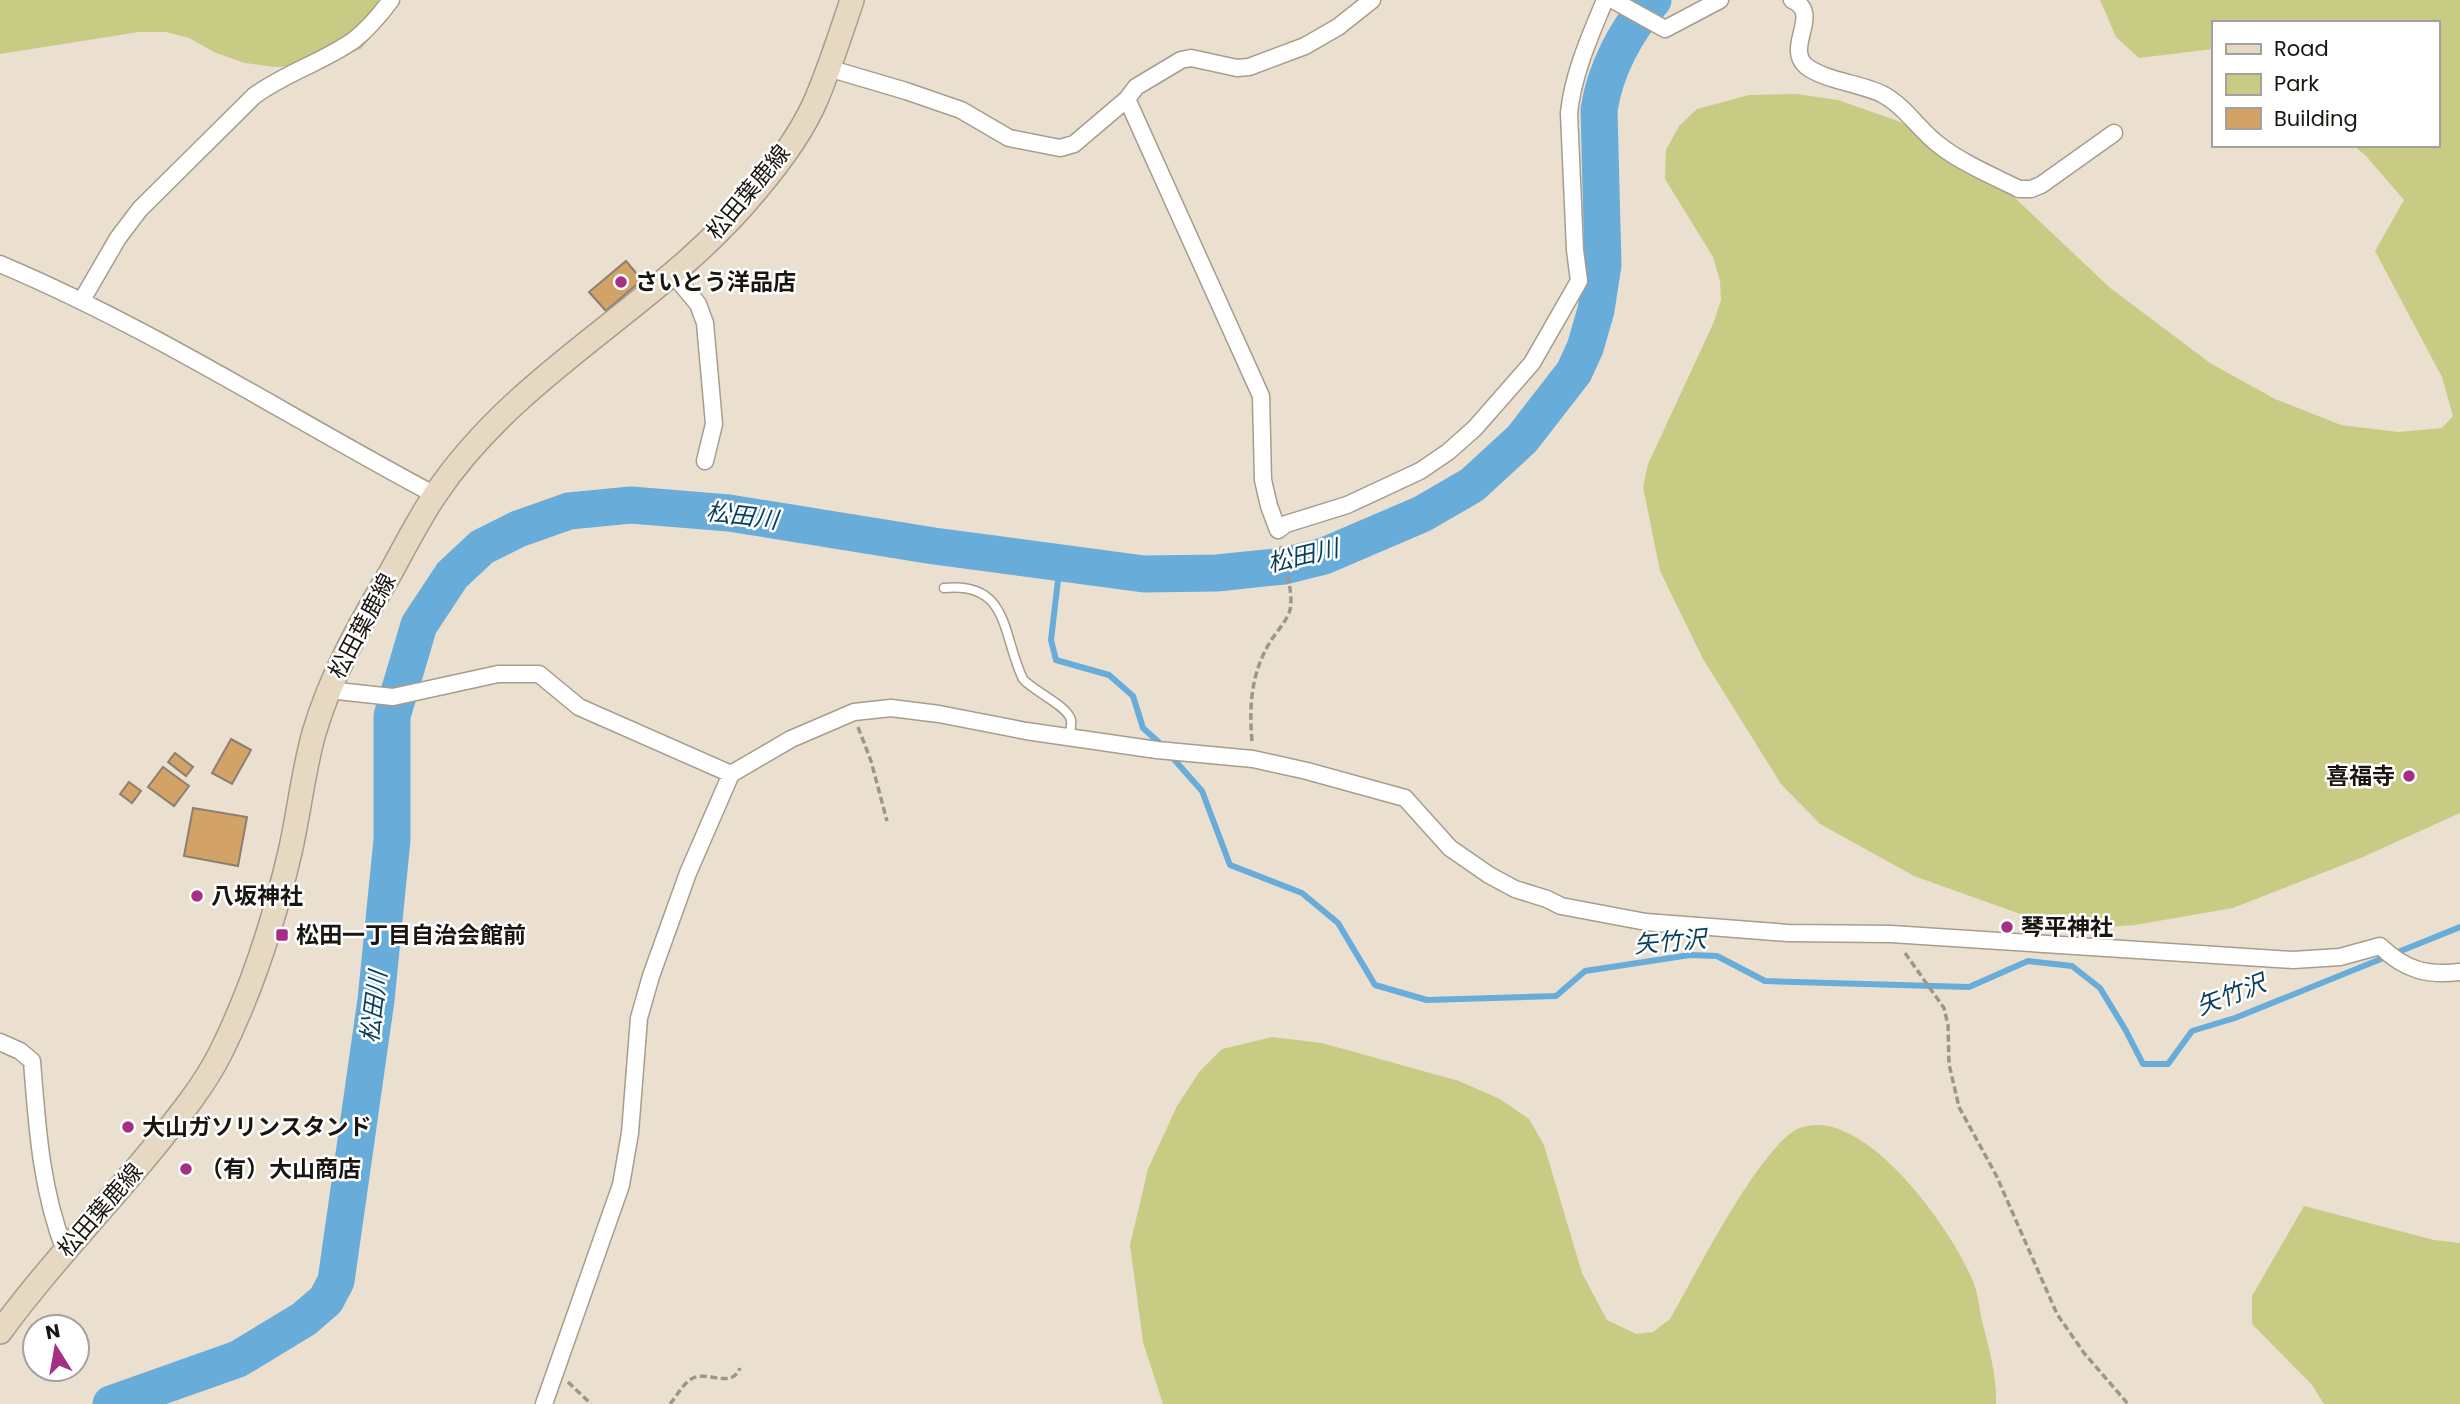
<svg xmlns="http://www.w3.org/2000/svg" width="2460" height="1404" font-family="Poppins,'Noto Sans JP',sans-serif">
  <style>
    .green { fill: #c8cb84 }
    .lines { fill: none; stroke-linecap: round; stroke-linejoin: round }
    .stream { stroke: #68acda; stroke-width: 6 }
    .river { stroke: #68acda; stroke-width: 37 }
    .building { fill: #d2a266; stroke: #8b7f72; stroke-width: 2 }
    .service-casing { stroke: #a79c8d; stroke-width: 11 }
    .minor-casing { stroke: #a79c8d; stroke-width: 19 }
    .secondary-casing { stroke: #a79c8d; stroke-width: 26 }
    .path { stroke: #9e968a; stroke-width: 3.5; stroke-dasharray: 7 3.5; stroke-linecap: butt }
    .service { stroke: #fff; stroke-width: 8 }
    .minor { stroke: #fff; stroke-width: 16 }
    .secondary { stroke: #e7d8c2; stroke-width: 23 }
    .poi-dot { fill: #a62e84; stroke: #fff; stroke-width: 2.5 }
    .labels { text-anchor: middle; stroke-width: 5; stroke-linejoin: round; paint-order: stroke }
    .street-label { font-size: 23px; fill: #191510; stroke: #fff }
    .poi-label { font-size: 23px; font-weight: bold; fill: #191510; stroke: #fff; text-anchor: start }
    .water-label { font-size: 24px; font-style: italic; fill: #063f5d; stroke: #fff }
  </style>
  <rect width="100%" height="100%" fill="#ebe0d0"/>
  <!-- green -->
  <path class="green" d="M0,0h378l2,11 -5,21 -14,17 -52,17 -34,1 -30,-4 -29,-10 -27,-15 -23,-6h-27l-139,22z
    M2100,0h360v813l-97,44 -130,51 -98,17 -41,3 -68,-12 -112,-40 -94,-52 -39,-40 -78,-125 -43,-88 -17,-84 5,-23 65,-140 8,-24 -1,-19 -7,-24 -48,-78 1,-29 13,-24 18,-17 52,-14 47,-1 42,6 60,21 56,29 59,46 96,91 101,76 65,36 66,26 57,7 44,-4 11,-12 -11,-39 -67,-126 29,-51 -38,-44 -13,-11h84v-122h-224v26l-74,9 -23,-21z
    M1272,1037l50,6 137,38 41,18 29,20 15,26 38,128 25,47 29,14 17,-2 17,-13c23,-40 91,-176 130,-191 64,-24 152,102 172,151 6,13 7,28 10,42 7,27 15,55 14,83h-833l-20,-62 -13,-97 18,-76 29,-63 23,-35 22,-22z
    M2304,1206l130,34 26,3v161h-136l-12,-19 -60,-61v-28z"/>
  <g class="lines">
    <!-- stream -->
    <path class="stream" d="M1060,563l-9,77 5,20 53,15 24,21 10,32 21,19
      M1171,756l31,35 28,74 72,28 36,30 37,62 52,15 129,-4 29,-25 105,-16 27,1 48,25 204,6 59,-26 44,5 28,22 25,41 18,35h25l24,-33 43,-13 225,-91"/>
    <!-- river -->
    <path class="river" d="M111,1404l127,-45 66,-40 22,-19 10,-19 40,-281 16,-160v-124l27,-91 33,-50 30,-28 36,-18 51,-18 62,-6 98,8 205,33 210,28 73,-1 67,-7 40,-10 98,-42 50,-29 50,-46 52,-67 11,-24 11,-38 7,-45 -4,-155c6,-40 27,-80 54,-110"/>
  </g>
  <!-- building -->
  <path class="building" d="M626,261l16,19 -36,31 -17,-19z
    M231,739l20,11 -19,34 -20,-11z
    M175,753l18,14 -7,9 -18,-14z
    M163,767l26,19 -15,20 -26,-19z
    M129,782l12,9 -9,12 -12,-9z
    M193,808l54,9 -9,49 -54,-10z"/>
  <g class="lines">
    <defs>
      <path id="service" d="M944,588c66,-7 58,48 79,91 10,12 45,27 48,41 1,4 -1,12 -2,17"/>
      <path id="minor" d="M1613,0l52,29 55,-29
        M1792,0c31,13 -8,47 14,66 17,14 56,18 76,28 23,12 37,36 57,51 23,18 54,31 80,44h12l10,-4 73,-52
        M828,68l78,23 55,19 48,28 51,10 14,-4 53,-45 134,297 2,84 6,26 9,24 8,-6 61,-19 73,-34 28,-19 27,-24 57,-65 47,-82 -4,-31 -6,-137c4,-39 21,-77 36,-113
        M1127,99l9,-12 45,-27 10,-2 46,10 12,-1 56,-21 33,-19 34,-27
        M0,264c152,64 290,154 435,231
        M672,273l26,31 7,19 9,101 -9,37
        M82,300l36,-62 22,-29 114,-113c31,-23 69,-34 100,-56 15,-12 26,-25 37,-40
        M328,690l65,7 105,-23h41l40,33 152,67
        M0,1042l20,9 12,10c5,65 9,129 33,190
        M544,1404l77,-219 9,-52 9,-115 12,-42 37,-103 43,-99 60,-35 63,-27 37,-4 48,6 87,17 131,19 96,9 54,12 98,27 45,50 39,27 26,14 32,10 14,7 85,16 142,11 103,1 402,26 47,-3 40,-11c25,24 47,30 80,26"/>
      <path id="secondary" d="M0,1332c46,-63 101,-120 151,-181 25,-31 52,-63 70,-99 31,-63 53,-131 69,-200 9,-39 13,-80 24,-119 17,-58 46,-109 77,-161 14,-26 28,-53 44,-77 84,-126 230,-191 323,-307 22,-26 45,-58 58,-88 14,-33 25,-67 36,-100"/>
    </defs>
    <!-- service casing -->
    <use href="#service" class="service-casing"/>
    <!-- minor casing -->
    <use href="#minor" class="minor-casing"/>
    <!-- secondary casing -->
    <use href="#secondary" class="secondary-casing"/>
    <!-- path -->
    <path class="path" d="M858,727l13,34 16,60
      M1252,741c-3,-36 -1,-67 18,-99 6,-10 17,-21 20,-32 4,-19 -6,-45 -9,-64
      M1905,953l39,55 4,17 1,39 10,43 37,68 61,139 27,39 44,51
      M568,1382l23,22
      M670,1404c7,-8 13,-21 23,-26 16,-7 39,11 47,-10"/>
    <!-- service -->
    <use href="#service" class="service"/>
    <!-- minor -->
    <use href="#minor" class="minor"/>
    <!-- secondary -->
    <use href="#secondary" class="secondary"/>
  </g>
  <!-- markers -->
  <g class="poi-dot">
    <circle cx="621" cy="282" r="7"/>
    <circle cx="2409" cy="776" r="7"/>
    <circle cx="197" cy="896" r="7"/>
    <circle cx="2007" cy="927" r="7"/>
    <rect x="275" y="928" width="14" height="14" rx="3.5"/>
    <circle cx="128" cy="1127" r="7"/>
    <circle cx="186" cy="1169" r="7"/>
  </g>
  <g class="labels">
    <!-- street labels -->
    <g class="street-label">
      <text transform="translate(748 192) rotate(-50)" y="8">松田葉鹿線</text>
      <text transform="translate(362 626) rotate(-62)" y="8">松田葉鹿線</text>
      <text transform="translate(100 1210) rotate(-49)" y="8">松田葉鹿線</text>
    </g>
    <!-- poi labels -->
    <g class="poi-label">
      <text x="635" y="290">さいとう洋品店</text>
      <text x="2395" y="784" text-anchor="end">喜福寺</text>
      <text x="211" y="904">八坂神社</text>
      <text x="2021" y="935">琴平神社</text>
      <text x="296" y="943">松田一丁目自治会館前</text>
      <text x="142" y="1135">大山ガソリンスタンド</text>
      <text x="200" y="1177">（有）大山商店</text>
    </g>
    <!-- water labels -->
    <g class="water-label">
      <text transform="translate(742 516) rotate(7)" y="8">松田川</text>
      <text transform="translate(1303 556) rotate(-13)" y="8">松田川</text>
      <text transform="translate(1670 942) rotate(-5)" y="8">矢竹沢</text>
      <text transform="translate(2231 995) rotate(-21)" y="8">矢竹沢</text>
      <text transform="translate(374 1007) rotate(-83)" y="8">松田川</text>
    </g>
  </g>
  <!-- legend -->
  <rect x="2212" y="21" width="228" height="126" fill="#ffffff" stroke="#a3a19f" stroke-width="2"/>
  <rect x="2226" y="44" width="35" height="10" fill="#e7d8c2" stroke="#a3a19f" stroke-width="2"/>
  <text x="2274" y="56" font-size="21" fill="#191510">Road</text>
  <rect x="2226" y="74" width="35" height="21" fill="#c8cb84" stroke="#a3a19f" stroke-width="2"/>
  <text x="2274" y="91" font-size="21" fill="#191510">Park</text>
  <rect x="2226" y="108" width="35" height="21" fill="#d2a266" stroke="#a3a19f" stroke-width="2"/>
  <text x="2274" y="126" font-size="21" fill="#191510">Building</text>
  <!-- north arrow -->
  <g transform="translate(56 1348) rotate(349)"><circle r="33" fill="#ffffff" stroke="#a3a19f" stroke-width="2"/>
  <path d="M0-5L12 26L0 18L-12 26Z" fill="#a62e84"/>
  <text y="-10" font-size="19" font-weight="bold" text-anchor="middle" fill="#191510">N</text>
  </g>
</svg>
